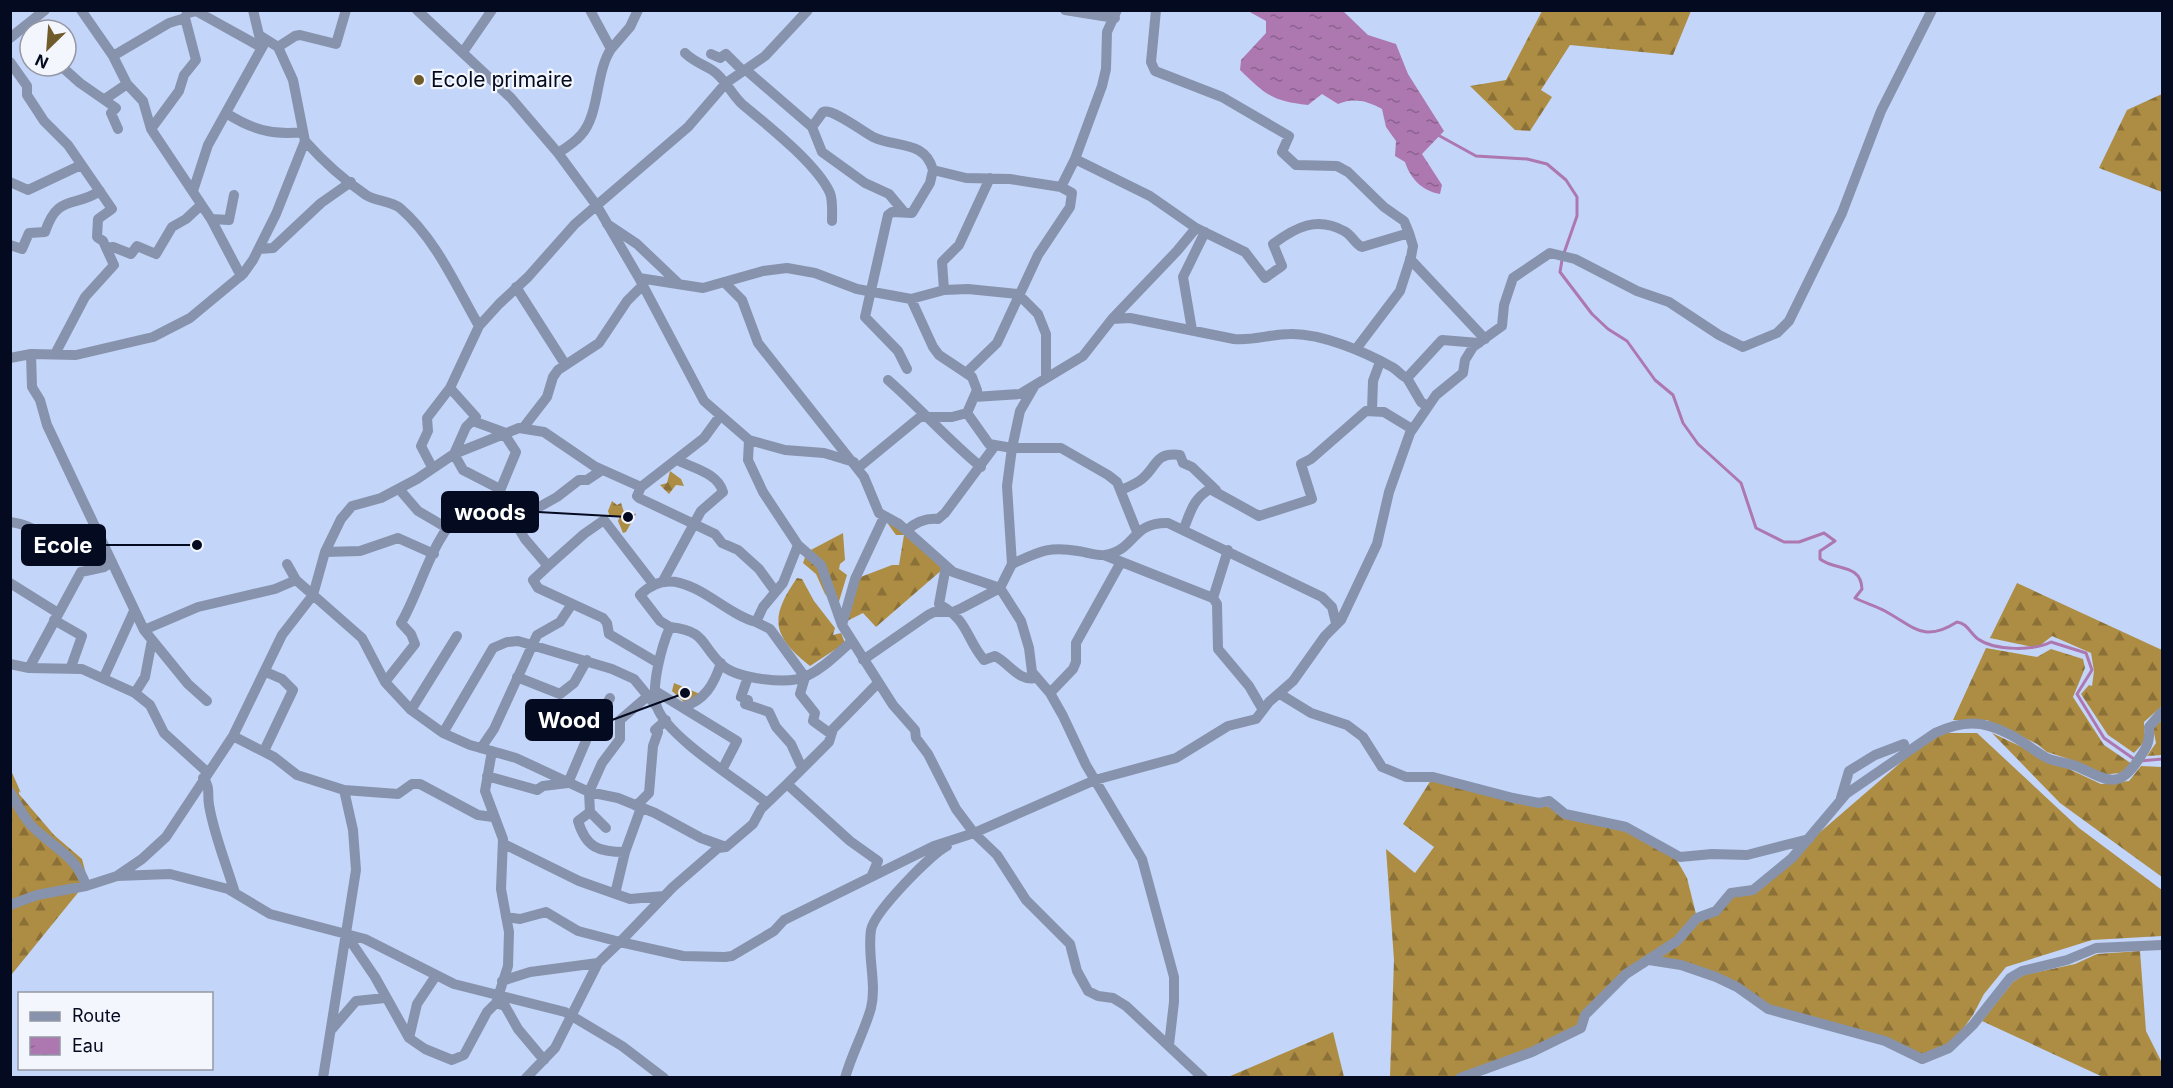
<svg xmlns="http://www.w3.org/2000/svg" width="2173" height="1088" font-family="Inter,sans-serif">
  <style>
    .forest { fill: url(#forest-firs) }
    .water { fill: url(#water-ripples) }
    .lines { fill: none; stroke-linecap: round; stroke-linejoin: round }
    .stream { stroke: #ad78af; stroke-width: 3 }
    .street { stroke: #8793ad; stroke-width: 10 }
    .poi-dot { fill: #705b2a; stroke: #f3f6fc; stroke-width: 2 }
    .labels { text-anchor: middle; stroke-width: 4.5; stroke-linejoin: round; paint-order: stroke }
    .poi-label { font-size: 21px; fill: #040a1f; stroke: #f3f6fc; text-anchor: start }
    .leader { fill: none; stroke: #040a1f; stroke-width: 2 }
    .callout-dot { fill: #040a1f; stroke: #f3f6fc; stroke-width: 2 }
    .callout { fill: #040a1f; stroke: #040a1f; stroke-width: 2 }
    .callout-label { font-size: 22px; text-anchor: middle; font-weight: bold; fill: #fff }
  </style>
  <defs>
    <pattern id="forest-firs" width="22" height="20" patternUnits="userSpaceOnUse" patternTransform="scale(1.5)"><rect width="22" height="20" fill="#ad8d43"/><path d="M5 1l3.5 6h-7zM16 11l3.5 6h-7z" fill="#8b7137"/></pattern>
    <pattern id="water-ripples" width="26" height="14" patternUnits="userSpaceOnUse" patternTransform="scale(1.5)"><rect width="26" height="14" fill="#ad78af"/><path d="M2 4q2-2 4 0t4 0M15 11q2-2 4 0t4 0" fill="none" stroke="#8b618e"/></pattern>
  </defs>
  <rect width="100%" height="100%" fill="#c4d5fa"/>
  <!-- forest -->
  <path class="forest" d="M1542,11v-1l149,1 -18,44 -103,-10 -29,45 11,7 -22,34 -15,-1 -45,-44 36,-6z
    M2162,94v98l-63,-24 28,-58z
    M670,471l11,8 3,7 -8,-1 -7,9 -9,-9 7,-2z
    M612,501l5,4 4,-2 3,9 12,2 -10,18 -3,1 -5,-12 2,-5 -10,1 -2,-6z
    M888,524l7,1 48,44 -67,58 -13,-14 -16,8 11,-43 34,-13h7l5,-30h-8z
    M843,533l2,27 -5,4 -1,5 8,6 -10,33 -12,-14 -9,-20 -13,-11 4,-11z
    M797,578l5,1 12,22 21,27 -2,7 8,-2 4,10 -35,23c-38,-30 -41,-48 -13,-88z
    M2017,583l145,67v56l-18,16v20l-10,11 -26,-18 -27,-41 8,-9 3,1 2,-15 -3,-18 -39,-17 -15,12 -47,-10z
    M1986,648l51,9 14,-8 32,10 2,9 -12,29 31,48 28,19 -12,9 -19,2 -26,-14 -28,-9 -10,-8 -50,-24h-34z
    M674,683l26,11 -14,10 -14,-13z
    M2162,720v35l-15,1 9,-13 -3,-15z
    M1935,733h42l102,95 83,62v46l-70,4 -86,27 -22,27 -11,21 -24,33 -27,11 -37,-18 -117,-32 -39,-26 -80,-23 -64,55 -4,13 -121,49h-70l4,-117 -8,-111 29,24 19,-26 -31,-23 30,-47 106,26 26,11 41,8 68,33 13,23 10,40 19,-7 15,-18 22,-3z
    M1992,733l109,51 28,-3 12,-15 21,1v110l-102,-74z
    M10,768l11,25 -2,-2v3l35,41 28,24 4,15 -1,10 -73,90 -1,11z
    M2140,951l6,80 16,32v14h-59l-121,-56 31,-39 11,-7 51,-11 22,-10z
    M1333,1032l11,45h-116z"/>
  <!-- water -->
  <path class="water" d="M1248,11h95l25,24 28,9 12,30 36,57 -22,23 20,31 -2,9c-18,-3 -30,-16 -35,-32l-10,-6 1,-15 -10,-14 -4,-18c-14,-8 -28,-12 -44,-5l-16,-10 -14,11c-36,-4 -42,-10 -68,-35l1,-10 25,-27v-12z"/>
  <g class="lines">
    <!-- stream -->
    <path class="stream" d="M1438,135l38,21 51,3 20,5 19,16 11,17v19l-13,37
      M1562,260l-2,12 32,42 16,15 19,12 28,39 18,15 10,28 15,21 43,39 15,45 28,14h15l25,-9 11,8 -15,10v8c15,12 41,4 42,30l-7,9c10,5 21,8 30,13 29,16 39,32 72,11 10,1 13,11 21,17 17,12 56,12 73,3l35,11 6,17 -15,24 27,44 30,21
      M2140,761l22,-2"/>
    <!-- street -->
    <path class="street" d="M81,10l32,46 14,28 16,17 8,28 60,90 30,57
      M417,10l94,88 47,55 39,53 42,72 65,123 45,39 -1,20 15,32 35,53 23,20 21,60 51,80 22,25 1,8 12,16 28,55 18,24 23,22 29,45 44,44 7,27 11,20 10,5 15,2 13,8 77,72
      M1065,10l50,8
      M1156,10l-5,52 4,9 67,26 67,39 -7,16 14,13 41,1 11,6 36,35 20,14 5,12 4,13 -2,11 -11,34 -44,58
      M10,38l35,-28
      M278,47l17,-11 5,-1 36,9 10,-34
      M611,49l19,-22 8,-17
      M463,52l29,-42
      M685,53c8,8 17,11 27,17 13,8 19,24 30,34 24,20 75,60 88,89 3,8 2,19 2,28
      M711,54l9,4 6,-4 15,15 5,1 66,57 10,25 43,31 24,11 15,18
      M113,56l56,-33 16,-5
      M10,62l17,24v9l17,26 24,24 44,64 -14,10 -1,18 6,4 11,24 -29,32 -30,57
      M61,66l19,17 36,25 -5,5 7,16
      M105,99l22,-15
      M226,113c25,16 47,23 77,19
      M812,127l11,-15c9,-4 39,19 50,25 23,11 52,3 60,33
      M151,129l28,-38 5,-16 12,-15 -11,-42 2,-5 9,-2 65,36
      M305,141c17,19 39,39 61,54 11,7 23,5 34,13 36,31 56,78 79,118
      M558,153c8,-5 17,-11 23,-18 19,-21 14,-62 30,-86l-21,-39
      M1075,159l75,37 46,32 49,24 20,26 17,-12 -9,-22c23,-17 44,-28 71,-13 8,4 11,13 18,16l47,-14
      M10,182l18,8 53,-25
      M193,191l15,-46 56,-101
      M211,219l18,1 5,-25
      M607,224l30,20 41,39
      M10,245l12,4 7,-16 16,-1c13,-39 30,-24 55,-41
      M106,248l7,-1 18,7 6,-8 19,8 16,-27 14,-8 15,-14
      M259,249l14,-1 48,-45 30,-21
      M1410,259l75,80
      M639,278l64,10 60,-17 24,-3 28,5 42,16 54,10 33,-9 24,-1 50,5 20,20 8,20v44
      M724,282l18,18 16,43 106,134 15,36 20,11 54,48 47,16 21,33 8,27 3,24 18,21 13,23 23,49 56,94 32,118v25l-5,43
      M516,287l49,77
      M944,290l-2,-28 17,-17 31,-67
      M911,299l22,48 6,8 33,22 5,13 -10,23
      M1112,319l18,-1 104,21c19,2 37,-5 56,-5 31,-1 75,18 102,33 6,3 9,9 15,11l35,-38 37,3
      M1192,330l-9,-53 22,-45
      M31,354l1,33 8,13 7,25 97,205 54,-23 77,-18 21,-9
      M10,358l21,-4 45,1 77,-18 37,-19 53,-44 10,-14 23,-46 29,-73 -12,-61 -15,-33 -19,-12 -6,-25
      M907,369l-9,-18 -33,-34 23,-102 4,-3 20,1 18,-30 3,-13 33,8 44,1 51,8
      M966,373l31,-30 41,-88 32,-48 2,-14 -11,-6 14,-28 27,-73 4,-17 1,-37 10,-22
      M1407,378l14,24 6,4
      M888,380c32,28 60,60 93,87
      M1035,385l-15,26 -8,37h49l47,27 9,7 20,50
      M450,388l26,29
      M974,397l46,-3 63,-38 29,-37 65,-68 19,-23
      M1372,410l1,-29 7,-19
      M476,417l-3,4 30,11 13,20 -17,41 -3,-6 -33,-17 -9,-16 12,-27z
      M523,428l24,-31 6,-20 5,-7 41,-27 28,-42 15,-15
      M749,440l36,10 39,3 30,9
      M432,467l-11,-21 7,-15 -1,-13 23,-30 29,-62 20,-22 29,-27 47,-53 113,-97 38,-44 39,-27 43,-46
      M858,468l62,-51h32l15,-4
      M641,487l-4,9 2,2 76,36 7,9 16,7 21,19 16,22
      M399,489l19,22 29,17
      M1121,490c7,-3 15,-6 21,-11 16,-13 12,-27 38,-24l3,8 9,4 24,23
      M499,493l3,10 12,18 43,-24 22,-17h8l15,-10
      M514,521l11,18 23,27 -15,14 5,8 65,30 4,5 2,11 49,29
      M10,522c27,3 48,24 73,32l9,15
      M1184,528c7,-17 9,-29 26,-39l49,27 53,-17 -11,-35 10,-5 55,-48 18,1 28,17
      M907,530c9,-8 19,-12 31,-11l7,-6 49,-66
      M798,545l-15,38 -20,24 -7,15 14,7 35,48 -5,17 15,19 -2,8 18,13
      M325,552l35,-1 38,-13 36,16
      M1104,555l109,43 4,6 1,45 31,37 14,24
      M287,564l9,16 66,58 23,44 26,28 32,23 27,12 46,13 73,34 29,6 37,15 46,25 25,9 27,-23 8,-15 26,-25 63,57 28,20 -6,14
      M1012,564c27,-12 35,-18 66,-13 8,1 19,5 27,4 31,-5 26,-33 63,-32l154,74 10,10 4,16
      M548,566l36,-32 20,-14 50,65
      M946,566l-7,38c30,17 26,33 45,56l11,-4c14,7 24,26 41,22
      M663,581l38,-70 22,-19c-5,-19 -30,-24 -46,-32
      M10,583l48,30
      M1213,598l15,-48
      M54,620l28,16 -11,31
      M756,622c-37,-9 -77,-66 -116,-27l20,26 10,6c-8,18 -20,61 -13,80 10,30 84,75 110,96
      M842,625l13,-46 29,-62
      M670,627c37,4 30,18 53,39 16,13 66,19 84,10 17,-8 30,-22 44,-34
      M144,630l44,54 19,17
      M863,660l65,-45 6,-3h19l9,-4 38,-20 12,-24 -5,-78 5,-38 -23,-4 -22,-31
      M10,664l19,4 53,1 53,24 15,12 14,28 43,39
      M29,668l52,-96 23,-5 8,-5
      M104,677l30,-66
      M517,677l43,17 14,-11 13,-23
      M748,677l-7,20 7,3 -3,4 24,8 7,15 15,17 11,24
      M385,682l30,-38 -4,-10 -10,-11c18,-29 33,-91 61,-110 10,-7 27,-11 39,-18
      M657,692l80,49 -15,29
      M135,693l10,-16 7,-37
      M1050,693l23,-24 3,-7v-19l45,-81
      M1280,694l31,19 36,12 16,12 19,30 24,10h27l80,21 26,5 10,-2 16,13 61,13 54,30 32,-3 35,1 62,-16
      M682,707c23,-6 32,-23 39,-44
      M411,710l46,-74
      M443,733l50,-85 14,-6 11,-1 94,28 22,10 23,28
      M233,736l41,21 23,18 47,15 9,40 3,40 -33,208
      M481,748l13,-19 43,-94 23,-13 12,-18
      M264,751l29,-61 -11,-11 -16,-7
      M487,776l50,14 6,-4 25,-3 20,-47 22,-38
      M203,778c8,9 4,16 6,27 5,30 17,58 26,88
      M787,784l42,-42 4,-13 45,-46
      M344,790l54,4 14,-10h8l58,31 15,2
      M10,792c6,11 12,22 20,32 20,22 47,31 56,62
      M1841,798l8,-27 26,-16 29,-11
      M636,806l13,-13 4,-47 5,-14 -3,-2 11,-10
      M590,812l16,16
      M504,844l75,37 51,18 34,-3
      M625,852c-26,0 -39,-4 -47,-31l12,-9 -1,-20 13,-29 18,-24v-19l29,-25
      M117,876l25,-17 24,-22 67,-101 49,-101 31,-40 12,-43 16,-33 11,-13 29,-8 36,-19 37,-25 65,-26 25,4 50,34 47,21 63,-49 16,-22
      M615,894l10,-42 16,-44
      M10,905l27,-10 49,-9 31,-10 53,-2 58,15 42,25 95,25 89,45 111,28 57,34 42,32
      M506,917l14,2 26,-7 32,19 42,11 53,-55 45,-39 8,-1
      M345,933l30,44 34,61
      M1649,960l32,5 35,12 21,10 31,22 117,32 37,18 27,-11 24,-23 37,-47 12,-7 45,-11 29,-12 66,-3
      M435,977l-18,27 -8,34 16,11 27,11 12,-5 23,-43 9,-9 12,-37 1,-34 -8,-43 2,-50 -18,-48 7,-40
      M502,981l28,-9 68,-9
      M496,1003l9,3 13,23 26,31
      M332,1029l24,-28 29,-3
      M526,1078l29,-30 43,-85 22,-21 63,14 42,1 7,-1 42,-25 10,-11 150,-74 40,-13 121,-53 81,-22 52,-32 28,-7 13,-17 24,-21 32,-45 16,-16 36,-76 12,-52 21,-59 26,-38 27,-22 2,-13 8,-13 29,-21 2,-21 9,-27 37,-25 25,6 62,32 32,11 50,33 24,12 34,-14 12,-12 53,-108 39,-102 51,-101
      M845,1078c7,-25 20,-48 26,-70 6,-24 -4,-53 0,-78 3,-18 61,-77 76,-84
      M1460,1078l72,-26 49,-24 4,-13 41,-41 51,-33 20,-23 19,-7 15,-18 22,-3 39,-32 54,-64 89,-61c17,-8 36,-13 54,-7 22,6 37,19 56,31 9,5 21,5 31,9 27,11 41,27 62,-6 9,-13 12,-17 11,-33l13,-15"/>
  </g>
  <!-- markers -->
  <circle class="poi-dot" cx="419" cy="80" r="6"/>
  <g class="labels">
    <!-- poi labels -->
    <g class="poi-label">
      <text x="431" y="87">Ecole primaire</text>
    </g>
  </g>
  <!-- callouts -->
  <path class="leader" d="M628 517L538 512M197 545L105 545M685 693L612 720"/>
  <g class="callout-dot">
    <circle cx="628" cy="517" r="6"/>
    <circle cx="197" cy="545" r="6"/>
    <circle cx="685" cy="693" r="6"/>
  </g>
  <g class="callout">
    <rect x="442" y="492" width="96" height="40" rx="6"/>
    <rect x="22" y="525" width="83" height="40" rx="6"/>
    <rect x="526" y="700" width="86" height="40" rx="6"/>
  </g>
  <g class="callout-label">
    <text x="490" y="520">woods</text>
    <text x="63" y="553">Ecole</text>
    <text x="569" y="728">Wood</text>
  </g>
  <!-- border -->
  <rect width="2173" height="1088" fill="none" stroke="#040a1f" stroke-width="24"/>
  <!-- legend -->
  <rect x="18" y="992" width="195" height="78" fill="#f3f6fc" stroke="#9398a4" stroke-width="1.5"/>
  <rect x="30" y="1012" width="30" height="9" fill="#8793ad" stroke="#9398a4" stroke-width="1.5"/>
  <text x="72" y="1022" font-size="18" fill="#040a1f">Route</text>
  <rect x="30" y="1037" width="30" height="18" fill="url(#water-ripples)" stroke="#9398a4" stroke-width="1.5"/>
  <text x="72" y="1052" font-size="18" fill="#040a1f">Eau</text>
  <!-- north arrow -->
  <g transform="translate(48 48) rotate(205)"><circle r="28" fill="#f3f6fc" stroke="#9398a4" stroke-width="1.5"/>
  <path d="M0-4.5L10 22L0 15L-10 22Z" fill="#705b2a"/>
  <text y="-9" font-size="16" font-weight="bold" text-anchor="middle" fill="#040a1f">N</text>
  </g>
</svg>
